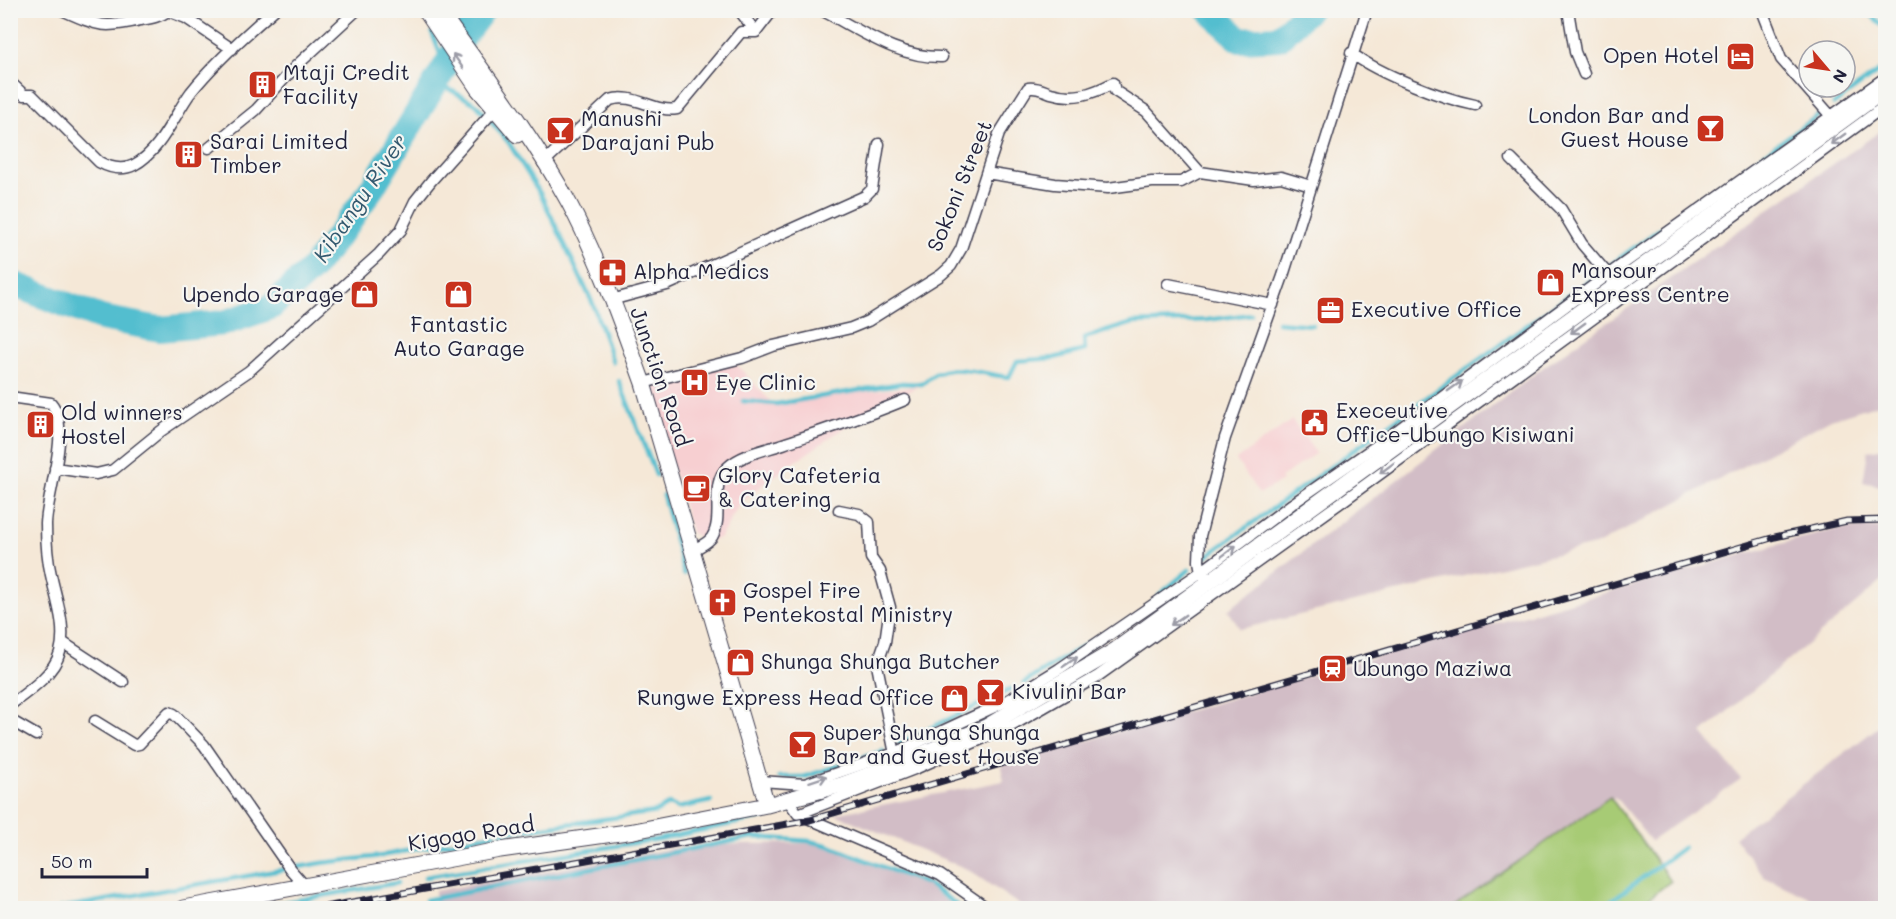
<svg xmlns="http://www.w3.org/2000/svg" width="1896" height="919" font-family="Mali,sans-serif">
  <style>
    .built { fill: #f7cfd1 }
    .industrial { fill: #d2bdc6 }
    .green { fill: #a7cb75; stroke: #647658; stroke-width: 1.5 }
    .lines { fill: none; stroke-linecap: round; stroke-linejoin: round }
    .stream { stroke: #53becf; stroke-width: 4.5 }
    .river { stroke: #53becf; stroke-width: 26 }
    .minor-casing { stroke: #424052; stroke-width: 13 }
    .secondary-casing { stroke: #424052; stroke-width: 17 }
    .minor { stroke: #fff; stroke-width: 10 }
    .secondary { stroke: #fff; stroke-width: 15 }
    .rail-casing { stroke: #22223b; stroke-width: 7 }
    .rail { stroke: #f6f6f2; stroke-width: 4.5; stroke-dasharray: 14; stroke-linecap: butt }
    .oneway { stroke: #9c9ca7 }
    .labels { text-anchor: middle; stroke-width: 4.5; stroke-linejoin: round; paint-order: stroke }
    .poi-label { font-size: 21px; fill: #22223b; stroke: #f6f6f2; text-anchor: start }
    .street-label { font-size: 21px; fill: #22223b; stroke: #f6f6f2 }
    .water-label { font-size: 22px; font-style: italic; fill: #33596f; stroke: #f6f6f2 }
  </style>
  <rect width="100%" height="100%" fill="#f6f6f2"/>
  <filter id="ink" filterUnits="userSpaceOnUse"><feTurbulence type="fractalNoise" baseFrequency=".0167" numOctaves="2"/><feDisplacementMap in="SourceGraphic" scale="12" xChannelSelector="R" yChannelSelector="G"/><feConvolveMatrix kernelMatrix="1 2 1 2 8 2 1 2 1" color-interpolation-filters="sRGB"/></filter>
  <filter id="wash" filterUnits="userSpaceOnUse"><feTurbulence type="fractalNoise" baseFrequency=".008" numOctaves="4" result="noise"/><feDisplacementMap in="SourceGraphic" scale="24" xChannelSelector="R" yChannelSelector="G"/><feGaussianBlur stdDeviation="1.35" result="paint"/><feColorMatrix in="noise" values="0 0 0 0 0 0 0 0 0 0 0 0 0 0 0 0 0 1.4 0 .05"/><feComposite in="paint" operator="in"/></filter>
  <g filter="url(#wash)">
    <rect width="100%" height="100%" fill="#f5e8d7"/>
    <!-- built -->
    <path class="built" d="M736,364l36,39h20l38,-8 89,-9 -51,25 -99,69 -29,23 -20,35 -15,4 -14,-10 -39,-135 1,-11 42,-14z
      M1292,420l24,33 -36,25 2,3 -23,13 -23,-34z"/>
    <!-- industrial -->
    <path class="industrial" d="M1885,128v274l-54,17 -232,125 -359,85 -12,-19 317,-244z
      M1885,448v39l-22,-5 5,-31z
      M1868,527l17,2v50l-183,154 39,46 -90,62 -36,-44 -162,111h-429l-57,-39 -132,-55 169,-33 -3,-15 331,-97 463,-129 39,-10z
      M1885,722v186h-54l-67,-31 -30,-40z
      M817,843l111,44 28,21 -521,-1v-16l241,-43 64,-4z"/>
    <!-- green -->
    <path class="green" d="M1610,797l61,84 -35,27h-184z"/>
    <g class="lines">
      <!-- stream -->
      <path class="stream" d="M1866,10l20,19
        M432,33l13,34 2,21 29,16 33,39 32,52 52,109 20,58
        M1834,104l52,-38
        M1876,106l10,-7
        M1746,167l77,-55
        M1606,268l55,-40
        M1278,322l34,3
        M619,381l37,94
        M743,401l33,3 126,-21 20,1c25,-26 55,-10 87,-7l8,-16 37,-3 31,-8 -1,-12 49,-15 74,-3 44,-6
        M663,495l21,79
        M1337,499l53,-40
        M1204,558l390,-281
        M1159,595l30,-25
        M1077,682l16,-10
        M1024,683l66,-41
        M899,743l115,-55
        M779,777h25l79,-26
        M501,833l155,-21 13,-8 9,4 33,-7
        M385,855l110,-21
        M425,877l234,-38 106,-22
        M426,900l327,-63 56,4 18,4 102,40 32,23
        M60,908l262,-45 60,-7
        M250,908l147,-25
        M367,908l42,-4
        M1601,908l83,-61"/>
      <!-- river -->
      <path class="river" d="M1209,10l31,30 39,-2 29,-28
        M10,283l91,35 59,11 64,-6 47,-16 41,-38 36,-46 24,-35 93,-154 18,-24"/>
    </g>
  </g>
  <g filter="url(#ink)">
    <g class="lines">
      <defs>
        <path id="minor" d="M62,10c36,16 41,19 79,10 11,-2 18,-3 27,-9l18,7 46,31
          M739,10l17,22
          M821,10c38,19 76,48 121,47
          M1568,10l7,42 9,22
          M1762,10l19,49 49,56
          M1351,53c29,21 89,45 124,52
          M10,82l14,13h8l67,67c11,6 23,9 35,3 27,-14 40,-50 57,-73 24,-30 54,-57 83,-82
          M209,148l47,-38 39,-43 62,-57
          M1511,159l50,50 21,35 30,35
          M543,163l67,-63c24,-8 44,13 67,9l64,-77h15l17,-22
          M986,173l69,11 53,4 44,-6h29l19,-10
          M1168,284l105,21
          M611,300l56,-15 198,-89 7,-7 7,-45
          M643,383l99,-25 31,-12 78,-18 17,-7 73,-46 10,-9 10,-17 38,-115 29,-46c10,-1 14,2 23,5 23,7 41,1 62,-10l2,8 31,20 54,61 54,8 27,-3 30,9
          M10,397l41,6c21,25 -4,89 -5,121 0,17 1,34 5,51 5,24 16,52 9,77 -6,22 -31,39 -50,53
          M55,468l41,6 17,-4 48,-39 88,-60 130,-117 22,-24 14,-29 16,-20 65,-73
          M839,510l20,4 10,8 2,36 9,13 10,36 -5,35 -8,23 19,94
          M694,550c6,-4 14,-7 18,-13 13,-21 -4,-53 16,-70 14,-13 38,-17 55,-23 41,-14 82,-27 122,-44
          M1205,576l-4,-4 -2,-11 1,-25 25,-98 58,-162 84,-266
          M62,642l61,40
          M10,720l26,15
          M95,721l39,24 5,-1 30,-32 5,2 30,31 86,124 15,17
          M760,781l45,3 90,-31 110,-51 54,-33 142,-97 91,-68 84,-58 233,-172 277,-197
          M787,799l11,15 142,61 47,33
          M798,814l119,-46 96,-43 85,-49 249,-178 539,-393"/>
        <path id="secondary" d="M425,10l53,79 39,46
          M439,10c45,63 93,125 130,193 30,57 52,119 74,180l124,422
          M183,908l317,-58 134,-19 133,-26 74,-20 55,-20 90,-38 128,-76 772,-562"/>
      </defs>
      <!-- minor casing -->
      <use href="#minor" class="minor-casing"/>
      <!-- secondary casing -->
      <use href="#secondary" class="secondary-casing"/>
      <!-- minor -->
      <use href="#minor" class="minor"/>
      <!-- secondary -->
      <use href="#secondary" class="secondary"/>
      <defs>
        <path id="rail" d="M319,908l491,-88 965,-283 72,-16 39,-1"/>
      </defs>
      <!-- rail casing -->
      <use href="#rail" class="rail-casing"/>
      <!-- rail -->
      <use href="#rail" class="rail"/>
    </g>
    <!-- one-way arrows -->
    <defs><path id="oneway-shaft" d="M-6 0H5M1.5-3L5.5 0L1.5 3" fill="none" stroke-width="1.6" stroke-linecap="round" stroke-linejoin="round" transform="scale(1.5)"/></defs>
    <g class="oneway">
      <use href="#oneway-shaft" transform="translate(458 61) rotate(-125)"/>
      <use href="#oneway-shaft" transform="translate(1838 139) rotate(144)"/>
      <use href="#oneway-shaft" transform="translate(1578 328) rotate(144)"/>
      <use href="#oneway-shaft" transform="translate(1455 386) rotate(-35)"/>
      <use href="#oneway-shaft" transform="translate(1387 468) rotate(143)"/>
      <use href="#oneway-shaft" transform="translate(1229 551) rotate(-37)"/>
      <use href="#oneway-shaft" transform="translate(1178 620) rotate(145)"/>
      <use href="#oneway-shaft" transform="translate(1070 662) rotate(-34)"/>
      <use href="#oneway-shaft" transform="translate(818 779) rotate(-18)"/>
    </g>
  </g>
  <!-- icons -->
  <defs>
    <symbol id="hotel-square" viewBox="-11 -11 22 22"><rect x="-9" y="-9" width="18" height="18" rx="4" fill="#c8321e" stroke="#f6f6f2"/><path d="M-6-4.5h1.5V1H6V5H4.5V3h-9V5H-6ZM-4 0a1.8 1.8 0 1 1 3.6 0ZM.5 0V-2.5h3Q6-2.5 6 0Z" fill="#fff"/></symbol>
    <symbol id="building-square" viewBox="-11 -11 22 22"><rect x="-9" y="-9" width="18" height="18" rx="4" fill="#c8321e" stroke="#f6f6f2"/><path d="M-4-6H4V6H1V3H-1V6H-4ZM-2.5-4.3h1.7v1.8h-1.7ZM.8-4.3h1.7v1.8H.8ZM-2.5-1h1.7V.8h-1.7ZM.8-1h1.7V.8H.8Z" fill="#fff"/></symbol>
    <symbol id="bar-square" viewBox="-11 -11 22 22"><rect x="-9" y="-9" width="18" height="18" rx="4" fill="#c8321e" stroke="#f6f6f2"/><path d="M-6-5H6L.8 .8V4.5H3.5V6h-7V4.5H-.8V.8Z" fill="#fff"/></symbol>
    <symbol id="pharmacy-square" viewBox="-11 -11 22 22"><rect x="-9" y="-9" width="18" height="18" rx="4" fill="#c8321e" stroke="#f6f6f2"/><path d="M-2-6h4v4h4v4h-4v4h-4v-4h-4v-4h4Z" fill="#fff"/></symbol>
    <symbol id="shop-square" viewBox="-11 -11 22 22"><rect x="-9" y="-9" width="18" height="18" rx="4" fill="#c8321e" stroke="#f6f6f2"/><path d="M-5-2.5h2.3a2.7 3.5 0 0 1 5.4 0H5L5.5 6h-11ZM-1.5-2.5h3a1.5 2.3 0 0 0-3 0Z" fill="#fff"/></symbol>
    <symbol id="office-square" viewBox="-11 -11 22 22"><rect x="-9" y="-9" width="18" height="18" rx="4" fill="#c8321e" stroke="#f6f6f2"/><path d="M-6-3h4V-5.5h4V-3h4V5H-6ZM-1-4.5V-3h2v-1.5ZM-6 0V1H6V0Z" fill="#fff"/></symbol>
    <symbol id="hospital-square" viewBox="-11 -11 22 22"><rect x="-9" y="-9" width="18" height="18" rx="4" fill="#c8321e" stroke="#f6f6f2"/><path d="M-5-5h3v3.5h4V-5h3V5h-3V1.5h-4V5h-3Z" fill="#fff"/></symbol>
    <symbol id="civic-square" viewBox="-11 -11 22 22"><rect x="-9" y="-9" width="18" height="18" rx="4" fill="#c8321e" stroke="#f6f6f2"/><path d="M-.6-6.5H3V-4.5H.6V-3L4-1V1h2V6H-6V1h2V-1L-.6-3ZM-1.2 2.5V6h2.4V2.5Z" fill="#fff"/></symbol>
    <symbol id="cafe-square" viewBox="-11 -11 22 22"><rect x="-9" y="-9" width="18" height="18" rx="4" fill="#c8321e" stroke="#f6f6f2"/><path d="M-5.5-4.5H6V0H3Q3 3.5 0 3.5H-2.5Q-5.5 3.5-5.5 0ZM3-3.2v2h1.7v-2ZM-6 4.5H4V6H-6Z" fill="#fff"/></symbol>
    <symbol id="church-square" viewBox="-11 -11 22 22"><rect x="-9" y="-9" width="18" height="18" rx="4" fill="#c8321e" stroke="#f6f6f2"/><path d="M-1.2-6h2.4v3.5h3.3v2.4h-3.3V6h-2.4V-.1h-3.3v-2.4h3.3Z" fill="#fff"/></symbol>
    <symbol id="station-square" viewBox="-11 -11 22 22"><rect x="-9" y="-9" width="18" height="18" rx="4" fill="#c8321e" stroke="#f6f6f2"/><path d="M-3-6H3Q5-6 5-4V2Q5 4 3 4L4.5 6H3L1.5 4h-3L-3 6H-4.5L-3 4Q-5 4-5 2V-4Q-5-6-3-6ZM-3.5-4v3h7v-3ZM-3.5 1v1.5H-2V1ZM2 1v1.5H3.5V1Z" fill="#fff"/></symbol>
  </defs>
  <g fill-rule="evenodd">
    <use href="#hotel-square" x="1724" y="40" width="33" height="33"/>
    <use href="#building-square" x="246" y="68" width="33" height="33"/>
    <use href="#bar-square" x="1694" y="112" width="33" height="33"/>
    <use href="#bar-square" x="544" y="114" width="33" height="33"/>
    <use href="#building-square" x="172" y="138" width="33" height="33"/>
    <use href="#pharmacy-square" x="596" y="256" width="33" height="33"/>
    <use href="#shop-square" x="1534" y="266" width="33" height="33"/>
    <use href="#shop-square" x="442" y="278" width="33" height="33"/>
    <use href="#shop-square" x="348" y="278" width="33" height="33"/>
    <use href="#office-square" x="1314" y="294" width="33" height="33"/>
    <use href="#hospital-square" x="678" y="366" width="33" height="33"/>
    <use href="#civic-square" x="1298" y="406" width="33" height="33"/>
    <use href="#building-square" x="24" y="408" width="33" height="33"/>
    <use href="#cafe-square" x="680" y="472" width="33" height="33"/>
    <use href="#church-square" x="706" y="586" width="33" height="33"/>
    <use href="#shop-square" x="724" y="646" width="33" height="33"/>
    <use href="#station-square" x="1316" y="652" width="33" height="33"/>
    <use href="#bar-square" x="974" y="676" width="33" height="33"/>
    <use href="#shop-square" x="938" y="682" width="33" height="33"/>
    <use href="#bar-square" x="786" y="728" width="33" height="33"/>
  </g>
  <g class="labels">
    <!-- poi labels -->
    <g class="poi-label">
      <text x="1719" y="63" text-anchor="end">Open Hotel</text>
      <text x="283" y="80">Mtaji Credit<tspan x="283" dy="24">Facility</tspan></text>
      <text x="1689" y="123" text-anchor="end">London Bar and<tspan x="1689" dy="24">Guest House</tspan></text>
      <text x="581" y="126">Manushi<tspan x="581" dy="24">Darajani Pub</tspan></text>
      <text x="210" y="149">Sarai Limited<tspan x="210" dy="24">Timber</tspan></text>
      <text x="1571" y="278">Mansour<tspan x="1571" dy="24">Express Centre</tspan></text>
      <text x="633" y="279">Alpha Medics</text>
      <text x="344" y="302" text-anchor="end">Upendo Garage</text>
      <text x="1351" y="317">Executive Office</text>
      <text x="459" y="332" text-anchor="middle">Fantastic<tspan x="459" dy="24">Auto Garage</tspan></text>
      <text x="716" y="390">Eye Clinic</text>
      <text x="1336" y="418">Execeutive<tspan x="1336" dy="24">Office-Ubungo Kisiwani</tspan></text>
      <text x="61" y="420">Old winners<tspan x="61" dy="24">Hostel</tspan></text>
      <text x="718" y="483">Glory Cafeteria<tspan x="718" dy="24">&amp; Catering</tspan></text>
      <text x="743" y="598">Gospel Fire<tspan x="743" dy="24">Pentekostal Ministry</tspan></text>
      <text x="761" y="669">Shunga Shunga Butcher</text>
      <text x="1353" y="676">Ubungo Maziwa</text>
      <text x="1012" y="699">Kivulini Bar</text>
      <text x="934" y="705" text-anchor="end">Rungwe Express Head Office</text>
      <text x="823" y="740">Super Shunga Shunga<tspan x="823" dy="24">Bar and Guest House</tspan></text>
    </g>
    <!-- street labels -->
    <g class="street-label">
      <text transform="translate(960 186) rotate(-68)" y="7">Sokoni Street</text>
      <text transform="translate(660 377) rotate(71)" y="7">Junction Road</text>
      <text transform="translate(471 834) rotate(-9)" y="7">Kigogo Road</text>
    </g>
    <!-- water labels -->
    <g class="water-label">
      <text transform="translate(360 198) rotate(-56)" y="8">Kibangu River</text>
    </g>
  </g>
  <!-- margin -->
  <rect width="1896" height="919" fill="none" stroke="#f6f6f2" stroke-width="36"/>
  <!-- north arrow -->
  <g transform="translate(1827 69) rotate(119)"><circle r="28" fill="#f6f6f2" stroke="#a1a1a9" stroke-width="1.5"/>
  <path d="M0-4.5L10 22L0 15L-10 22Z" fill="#c8321e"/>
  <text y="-9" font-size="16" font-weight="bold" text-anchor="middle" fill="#22223b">N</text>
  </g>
  <!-- scale -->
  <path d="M42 868v9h105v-9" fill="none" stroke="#22223b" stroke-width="3"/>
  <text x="51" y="868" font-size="18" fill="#22223b" stroke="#f6f6f2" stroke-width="4.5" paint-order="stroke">50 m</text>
</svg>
